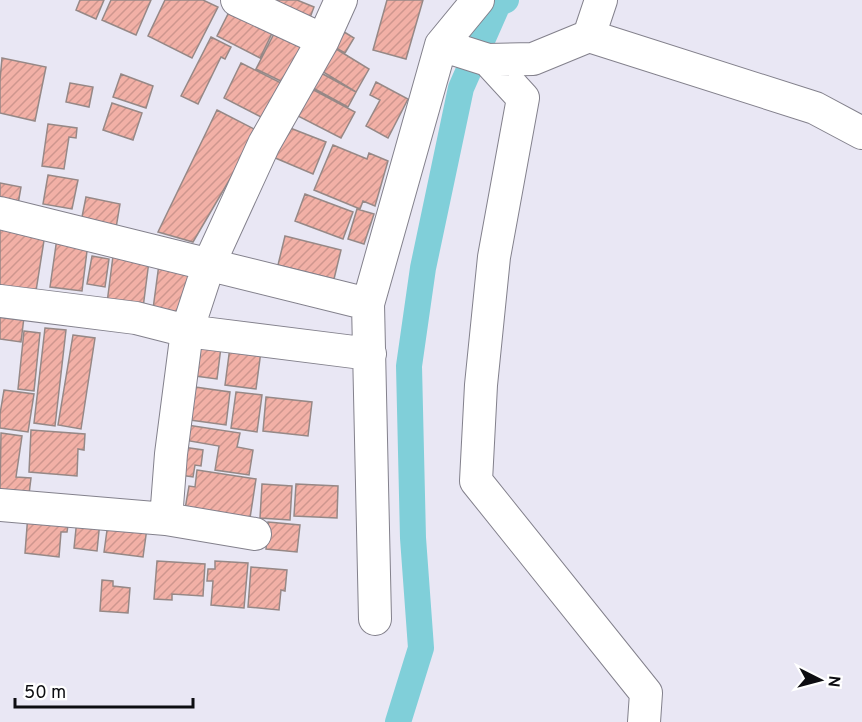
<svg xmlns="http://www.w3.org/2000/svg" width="862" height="722" font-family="Overpass,sans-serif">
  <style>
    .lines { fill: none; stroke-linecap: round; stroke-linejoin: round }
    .canal { stroke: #80cfd9; stroke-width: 26 }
    .building { fill: url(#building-hatch); stroke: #968886; stroke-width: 1.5 }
    .minor-casing { stroke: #83818c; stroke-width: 34 }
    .minor { stroke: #fff; stroke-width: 32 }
  </style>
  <defs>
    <pattern id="building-hatch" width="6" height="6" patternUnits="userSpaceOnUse" patternTransform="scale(1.5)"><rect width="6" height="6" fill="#f2b0a6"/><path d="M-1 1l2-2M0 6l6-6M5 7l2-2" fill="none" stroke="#ce968e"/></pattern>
  </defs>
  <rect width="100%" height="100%" fill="#e9e7f4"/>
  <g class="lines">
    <!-- canal -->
    <path class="canal" d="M398,722l23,-74 -8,-110 -4,-172 14,-98 38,-180 37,-84 8,-4"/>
  </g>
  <!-- building -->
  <path class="building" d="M80,0h24l-8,19 -20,-9z
    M111,0h40l-15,35 -34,-15z
    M165,0h38l15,7 -26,51 -44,-22z
    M235,0l43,21 -18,37 -43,-22z
    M277,0h20l17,7 -6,16 -35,-15z
    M387,0h36l-17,59 -33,-9z
    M280,22l37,18 -24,47 -37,-18z
    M341,30l13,8 -9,15 -18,-10z
    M211,37l20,10 -6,12 -4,-2 -23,47 -17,-8z
    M333,47l36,22 -13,23 -36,-22z
    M2,58l44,9 -11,54 -35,-8v-33z
    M241,63l46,23 -18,35 -45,-23z
    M321,73l35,19 -8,15 -35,-19z
    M121,74l32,12 -7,22 -33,-11z
    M376,82l32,17 -20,39 -22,-12 14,-26 -10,-5z
    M70,83l23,4 -4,20 -23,-5z
    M310,88l45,24 -14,26 -45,-23z
    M112,103l30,10 -9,27 -30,-10z
    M217,110l41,21 -65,111 -35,-10z
    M48,124l29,4 -1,10 -7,-1 -5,32 -22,-3z
    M285,126l41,16 -13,32 -40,-17z
    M333,145l34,14 2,-6 19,8 -13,45 -12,-5 -3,8 -46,-19z
    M48,175l30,5 -6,29 -29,-5z
    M0,183l21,4 -4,23 -17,-3z
    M305,194l48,18 -10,27 -48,-18z
    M86,197l34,7 -4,24 -35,-6z
    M357,209l17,5 -10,30 -16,-5z
    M0,226l45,8 -9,57 -36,-6z
    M285,236l56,14 -7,29 -56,-14z
    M57,238l31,5 -6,48 -32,-4z
    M92,256l17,3 -4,28 -18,-3z
    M113,256l36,5 -6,47 -36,-5z
    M159,264l36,5 -6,44 -36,-4z
    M0,314l24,3 -3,25 -21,-3z
    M45,328l21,2 -11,96 -21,-3z
    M24,331l16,2 -6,58 -16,-2z
    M73,335l22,3 -14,91 -23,-4z
    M193,335l29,4 -5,40 -29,-4z
    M230,347l31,4 -5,38 -31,-4z
    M188,386l42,6 -4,33 -43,-6z
    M4,390l30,4 -6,38 -28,-4v-14z
    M236,392l26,3 -5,37 -26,-4z
    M266,397l46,5 -4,34 -45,-5z
    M187,425l53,8 -3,14 16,3 -4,25 -34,-5 4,-24 -35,-6z
    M31,430l54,4 -1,16 -6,-1 -1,27 -48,-4z
    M1,433l21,3 -6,41 15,1 -2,16 -29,-3z
    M176,446l27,4 -2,16 -6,-1 -2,12 -13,-2z
    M197,470l59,9 -6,39 -65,-9 4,-23 6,1z
    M262,484l30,2 -2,34 -30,-2z
    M296,484l42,2 -1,32 -43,-2z
    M28,514l41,4 -2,14h-6l-2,25 -34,-4z
    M77,519l23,2 -3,30 -23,-3z
    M268,522l32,3 -3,27 -31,-3z
    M108,523l39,5 -4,29 -39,-5z
    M157,561l48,3 -2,32 -31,-2v6l-18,-1z
    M215,561l33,2 -4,45 -33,-3 2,-24h-6l1,-12h7z
    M251,567l36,3 -2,21 -4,-1 -2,20 -31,-3z
    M102,580l11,1v5l17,2 -2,25 -28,-2z"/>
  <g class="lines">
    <defs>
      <path id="minor" d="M237,0l86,40
        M589,36l12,-36
        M441,45l47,15 45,-1 56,-23 226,72 47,25
        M488,60l35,38 -29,159 -13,128 -5,96 170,212 -2,29
        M0,213l368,91
        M0,301l136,17 51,13 183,23
        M0,505l166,14 89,15
        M166,519l5,-65 16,-123 22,-67 55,-120 59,-104 18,-40
        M375,619l-7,-315 73,-259 37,-45"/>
    </defs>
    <!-- minor casing -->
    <use href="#minor" class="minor-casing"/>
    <!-- minor -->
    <use href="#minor" class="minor"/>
  </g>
  <!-- north arrow -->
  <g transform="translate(820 680) rotate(96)" stroke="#ffffff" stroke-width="4.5" paint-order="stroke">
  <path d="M0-4.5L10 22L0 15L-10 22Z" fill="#0d0d11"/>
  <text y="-9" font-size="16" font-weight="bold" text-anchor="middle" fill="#0d0d11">N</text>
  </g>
  <!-- scale -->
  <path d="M15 698v9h178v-9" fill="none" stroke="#0d0d11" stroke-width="3"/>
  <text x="24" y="698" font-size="18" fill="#0d0d11" stroke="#ffffff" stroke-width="4.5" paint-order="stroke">50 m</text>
</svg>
